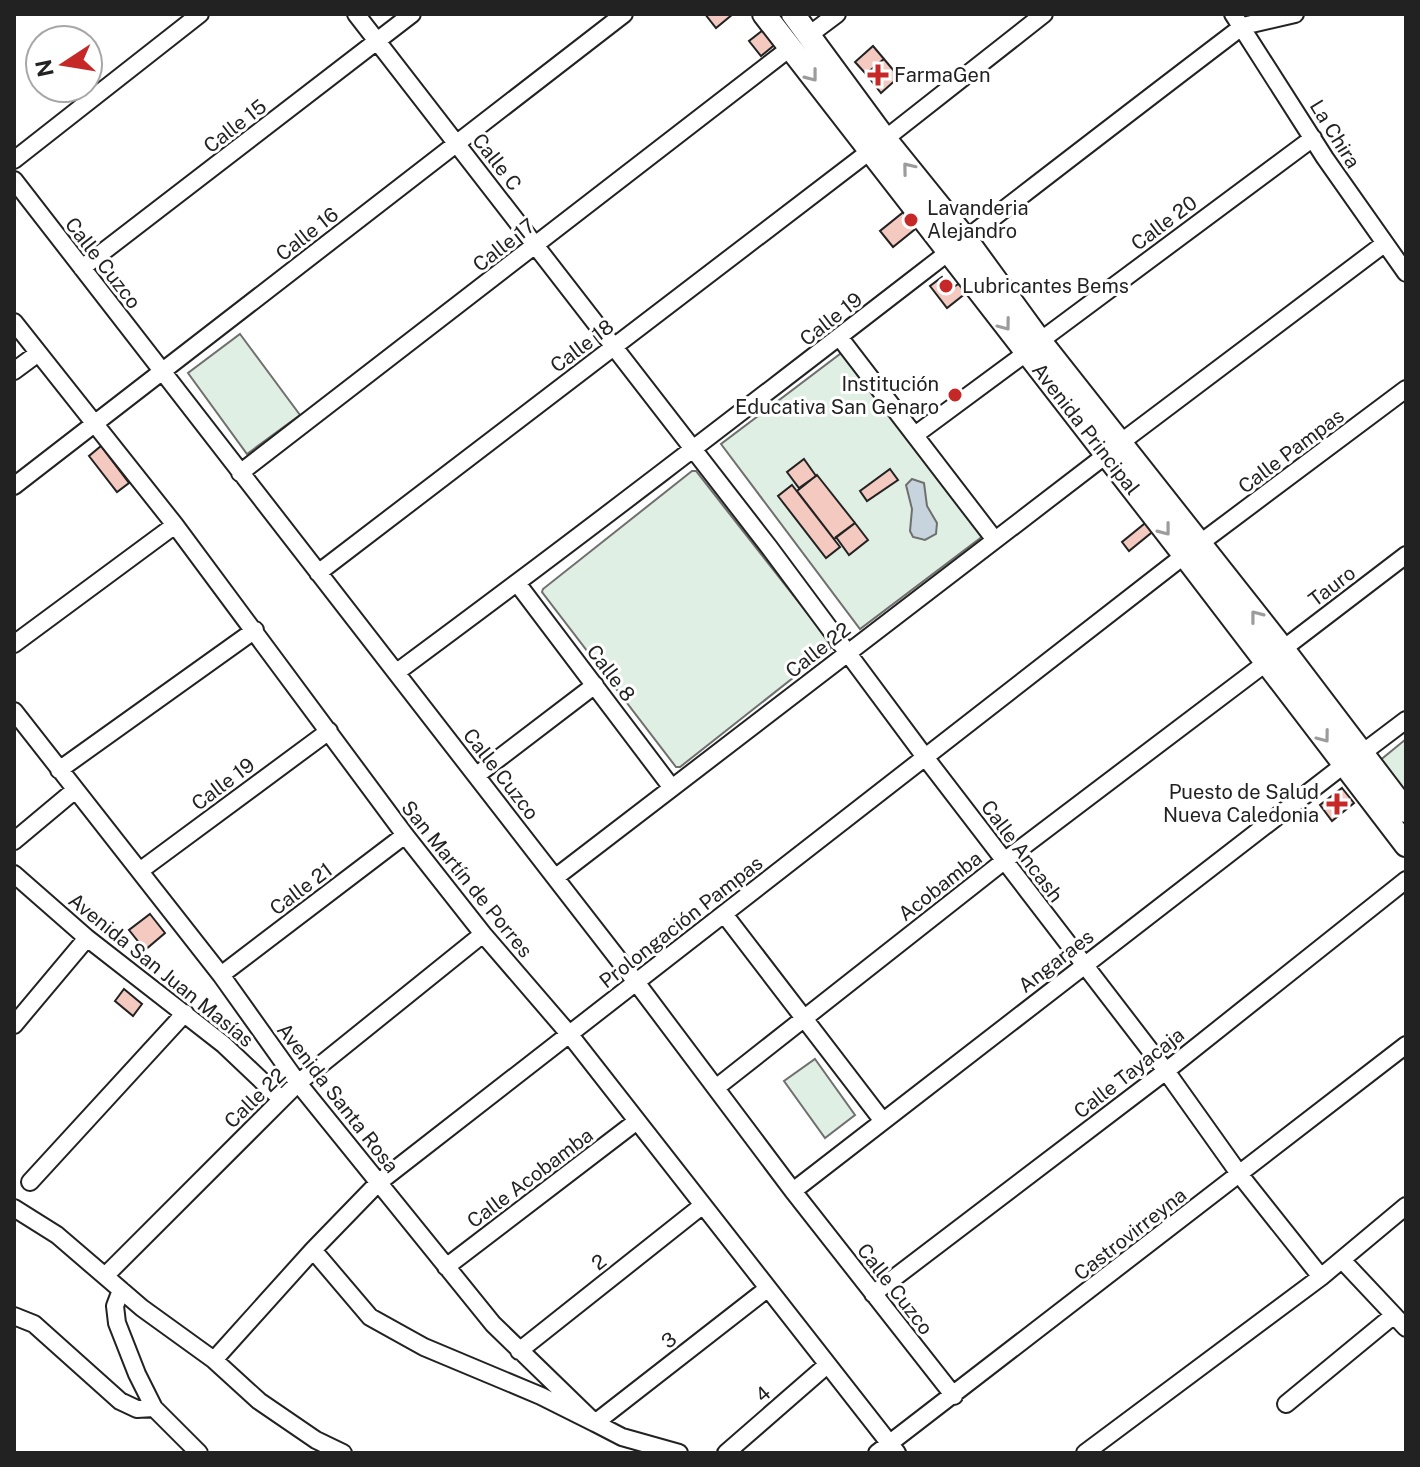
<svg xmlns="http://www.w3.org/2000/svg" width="1420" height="1467" font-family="'Public Sans',sans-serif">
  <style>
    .green { fill: #e0efe3; stroke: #6f6f6f; stroke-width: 2 }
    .water { fill: #c7d3dd; stroke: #6f6f6f; stroke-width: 2 }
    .building { fill: #f3c9c0; stroke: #222; stroke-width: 2 }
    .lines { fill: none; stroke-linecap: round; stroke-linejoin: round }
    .street-casing { stroke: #222; stroke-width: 20 }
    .secondary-casing { stroke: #222; stroke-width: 26 }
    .street { stroke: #fff; stroke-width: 16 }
    .secondary { stroke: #fff; stroke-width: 22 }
    .oneway { stroke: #9c9c9c }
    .poi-dot { fill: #c62828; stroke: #fff; stroke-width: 3 }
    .labels { text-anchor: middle; stroke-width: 6; stroke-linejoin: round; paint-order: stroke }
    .poi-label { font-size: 20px; fill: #222; stroke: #fff; text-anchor: start }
    .street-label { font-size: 20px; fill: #222; stroke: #fff }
  </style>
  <rect width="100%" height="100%" fill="#fff"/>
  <!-- green -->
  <path class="green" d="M240,334l60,81 -53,39 -59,-81z
    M844,351l139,185 -123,93 -139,-185z
    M692,471h4l133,170 2,7 -151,119h-4l-134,-175 1,-3z
    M1406,739v59l-28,-36z
    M815,1059l40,56 -30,23 -41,-57z"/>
  <!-- water -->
  <path class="water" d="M912,479l12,4 3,23 10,17 -1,11 -11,6 -12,-3 -3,-6 2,-22 -6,-24z"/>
  <!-- building -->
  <path class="building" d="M705,14h28l-17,14z
    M767,27l11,15 -17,14 -12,-15z
    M873,46l11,13 -18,15 -11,-12z
    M884,59l15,18 -18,16 -15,-19z
    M906,210l13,16 -26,21 -13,-16z
    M942,277l9,12 13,-9 7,9 -24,19 -17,-22z
    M101,446l28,37 -12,9 -28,-36z
    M804,459l12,17 -17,12 -12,-16z
    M890,469l8,11 -31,21 -7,-10z
    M817,475l38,48 -21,16 -37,-48z
    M792,485l48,62 -14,11 -48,-62z
    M1149,520l7,9 -27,22 -7,-9z
    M855,523l13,17 -19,15 -13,-18z
    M1342,788l12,15 -22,18 -12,-16z
    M150,914l15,19 -20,17 -16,-20z
    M124,989l18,15 -9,12 -18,-15z"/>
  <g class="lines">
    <defs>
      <path id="street" d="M356,14l413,533 156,210 241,314 74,104 81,102
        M1233,14l92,144 81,115
        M809,35l28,-21
        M885,139l159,-125
        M14,160l186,-146
        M14,180l622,802 157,209 161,205
        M82,268l330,-254
        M14,322l161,203 230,310 78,99 87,101 327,418
        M840,338l155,202
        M1040,341l273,-203
        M14,371l23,-17
        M915,435l111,-82
        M1120,443l264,-199
        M240,473l550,-425
        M14,486l610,-472
        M318,573l552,-422
        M517,583l155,205
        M14,644l161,-119
        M1283,649l123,-94
        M397,672c286,-211 563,-431 846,-646l52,-12
        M14,711l207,264 77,108 195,241 102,99 27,14 57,16
        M1361,754l45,-34
        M59,770l196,-140
        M477,775l118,-90
        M14,841l61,-51
        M141,870l188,-139
        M14,874l73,64 136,106 58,55
        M556,877l550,-422
        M724,914l158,206
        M221,975l184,-140
        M14,1025l73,-87
        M717,1087l287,-226 263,-199
        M30,1182l155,-169
        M793,1191l552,-427
        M14,1208l43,27 85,73 72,52 45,41 57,39 27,13
        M313,1250l57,67 54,30 117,49 54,27 172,-134
        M1342,1260l64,68
        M446,1267l191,-146
        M105,1276l193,-193 185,-149
        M121,1290l-6,16 2,17 20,51 17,34 45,45
        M873,1294l293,-223 240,-191
        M14,1316l20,8 86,77 17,8 17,-1
        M519,1351l184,-146
        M214,1360l99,-110 65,-67 821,-639 207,-155
        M1286,1404l108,-89
        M726,1453l101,-88
        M877,1453l529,-408
        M1085,1453l236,-176 85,-71"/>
      <path id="secondary" d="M764,14l421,542 221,289
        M793,14l92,125 80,99 75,103 243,308 123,162"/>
    </defs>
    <!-- street casing -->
    <use href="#street" class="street-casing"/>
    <!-- secondary casing -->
    <use href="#secondary" class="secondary-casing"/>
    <!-- street -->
    <use href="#street" class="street"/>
    <!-- secondary -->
    <use href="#secondary" class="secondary"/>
  </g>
  <!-- one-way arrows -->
  <defs><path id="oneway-chevron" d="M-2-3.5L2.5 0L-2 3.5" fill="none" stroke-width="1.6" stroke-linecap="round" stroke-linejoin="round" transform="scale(2)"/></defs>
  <g class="oneway">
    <use href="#oneway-chevron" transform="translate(812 76) rotate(52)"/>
    <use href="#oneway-chevron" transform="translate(908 168) rotate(-129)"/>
    <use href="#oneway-chevron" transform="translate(1005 325) rotate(53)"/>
    <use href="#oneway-chevron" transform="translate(1165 530) rotate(52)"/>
    <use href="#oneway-chevron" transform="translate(1256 616) rotate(-128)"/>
    <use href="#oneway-chevron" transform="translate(1324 737) rotate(53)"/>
  </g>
  <!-- markers -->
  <g class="poi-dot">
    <path d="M874 63h8v8h8v8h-8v8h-8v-8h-8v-8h8z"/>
    <circle cx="911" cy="220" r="8"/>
    <circle cx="946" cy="286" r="8"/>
    <circle cx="955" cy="395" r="8"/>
    <path d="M1333 792h8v8h8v8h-8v8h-8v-8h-8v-8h8z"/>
  </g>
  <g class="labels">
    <!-- poi labels -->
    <g class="poi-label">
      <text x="894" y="82">FarmaGen</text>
      <text x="927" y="215">Lavanderia<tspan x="927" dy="23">Alejandro</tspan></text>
      <text x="962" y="293">Lubricantes Bems</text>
      <text x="939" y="391" text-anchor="end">Institución<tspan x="939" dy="23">Educativa San Genaro</tspan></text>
      <text x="1319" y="799" text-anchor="end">Puesto de Salud<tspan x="1319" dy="23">Nueva Caledonia</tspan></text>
    </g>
    <!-- street labels -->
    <g class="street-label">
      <text transform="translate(235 126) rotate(-38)" y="7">Calle 15</text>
      <text transform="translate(1335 134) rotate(58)" y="7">La Chira</text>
      <text transform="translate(497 162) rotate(52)" y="7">Calle C</text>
      <text transform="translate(1164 223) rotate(-37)" y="7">Calle 20</text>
      <text transform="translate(307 234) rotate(-38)" y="7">Calle 16</text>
      <text transform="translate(504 245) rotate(-38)" y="7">Calle 17</text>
      <text transform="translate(103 263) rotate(52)" y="7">Calle Cuzco</text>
      <text transform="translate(831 319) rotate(-38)" y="7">Calle 19</text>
      <text transform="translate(582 346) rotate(-37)" y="7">Calle 18</text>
      <text transform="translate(1086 429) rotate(52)" y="7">Avenida Principal</text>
      <text transform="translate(1291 451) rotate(-37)" y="7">Calle Pampas</text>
      <text transform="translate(1332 586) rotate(-37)" y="7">Tauro</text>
      <text transform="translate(818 650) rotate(-38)" y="7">Calle 22</text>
      <text transform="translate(611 673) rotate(53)" y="7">Calle 8</text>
      <text transform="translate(501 774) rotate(52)" y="7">Calle Cuzco</text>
      <text transform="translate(223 784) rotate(-37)" y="7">Calle 19</text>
      <text transform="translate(1022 851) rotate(53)" y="7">Calle Ancash</text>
      <text transform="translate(467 879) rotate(51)" y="7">San Martín de Porres</text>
      <text transform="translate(940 886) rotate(-38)" y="7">Acobamba</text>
      <text transform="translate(301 889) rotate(-37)" y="7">Calle 21</text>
      <text transform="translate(681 922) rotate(-38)" y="7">Prolongación Pampas</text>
      <text transform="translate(1056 961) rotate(-38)" y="7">Angaraes</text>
      <text transform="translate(161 970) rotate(39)" y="7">Avenida San Juan Masías</text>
      <text transform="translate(1129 1073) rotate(-38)" y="7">Calle Tayacaja</text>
      <text transform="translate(255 1098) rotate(-44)" y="7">Calle 22</text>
      <text transform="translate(338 1098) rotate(52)" y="7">Avenida Santa Rosa</text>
      <text transform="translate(530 1178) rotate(-37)" y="7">Calle Acobamba</text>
      <text transform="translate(1130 1234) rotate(-38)" y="7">Castrovirreyna</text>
      <text transform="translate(599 1262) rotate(-38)" y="7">2</text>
      <text transform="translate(895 1289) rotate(52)" y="7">Calle Cuzco</text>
      <text transform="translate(669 1340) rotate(-38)" y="7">3</text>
      <text transform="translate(763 1394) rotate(-41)" y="7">4</text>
    </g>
  </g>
  <!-- border -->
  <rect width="1420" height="1467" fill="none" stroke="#222222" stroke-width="32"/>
  <!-- north arrow -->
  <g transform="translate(64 64) rotate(258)"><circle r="38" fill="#ffffff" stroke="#a7a7a7" stroke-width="2"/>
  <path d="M0-6L14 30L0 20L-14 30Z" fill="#c62828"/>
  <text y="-12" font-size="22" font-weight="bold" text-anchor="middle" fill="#222222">N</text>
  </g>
</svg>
